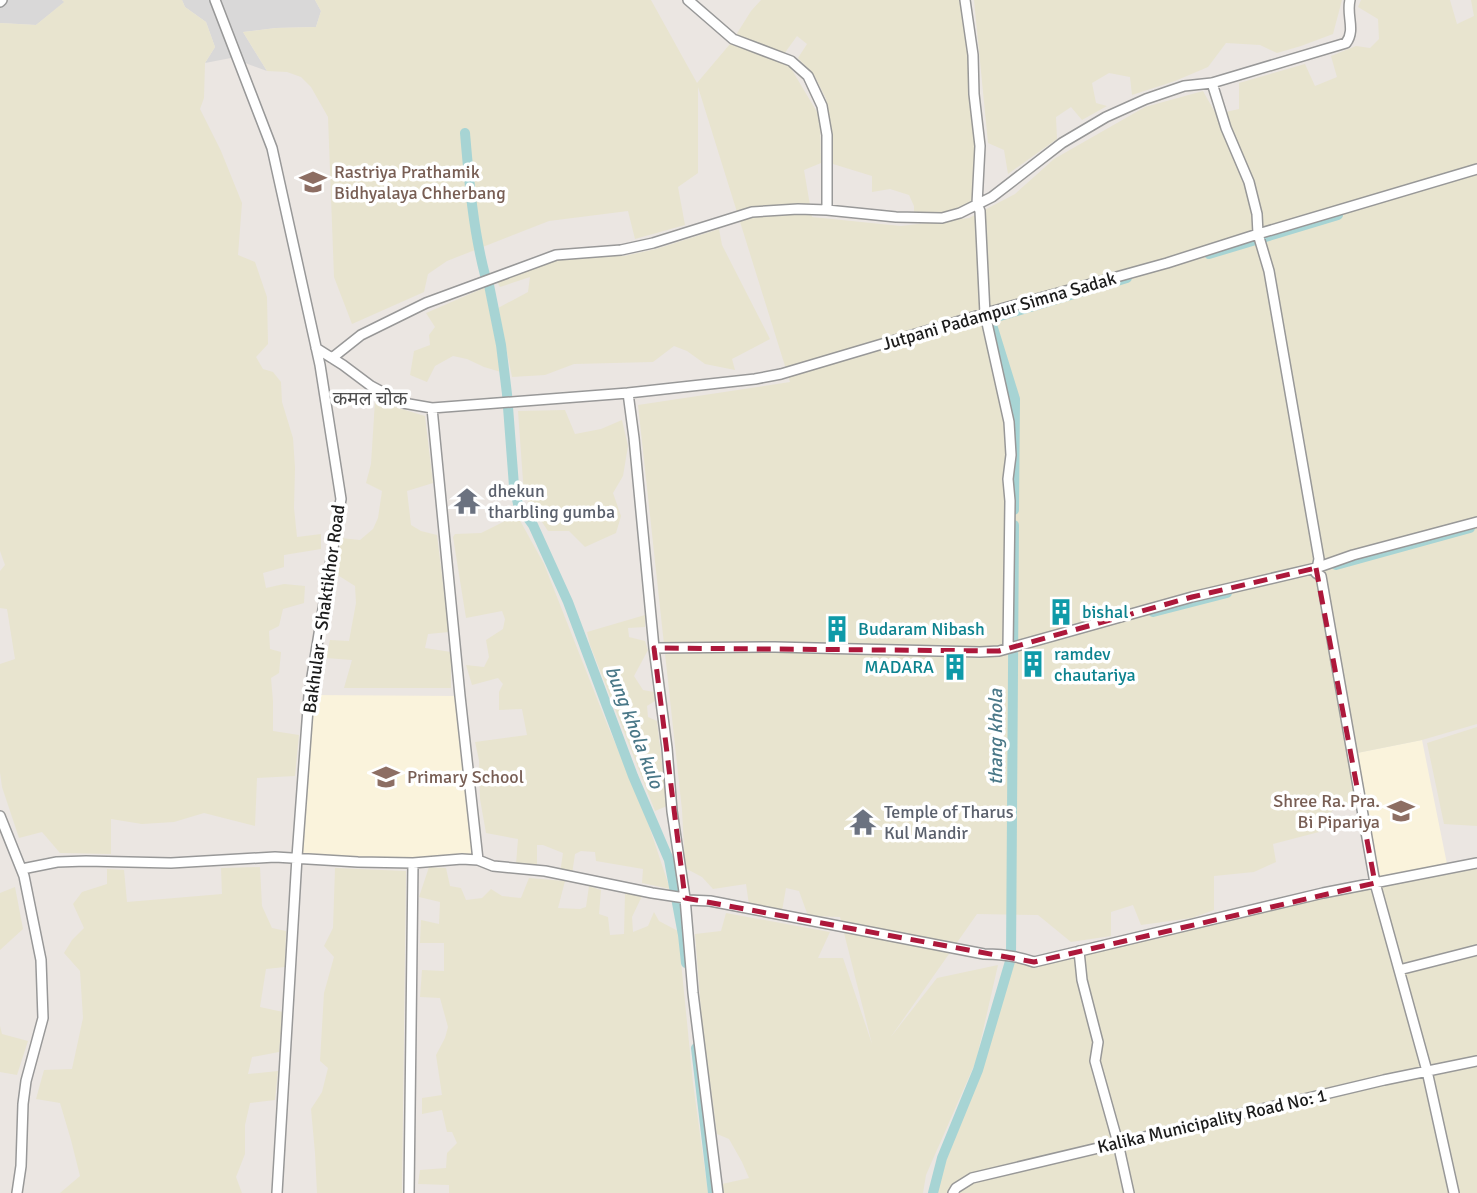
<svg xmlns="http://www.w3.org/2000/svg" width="1477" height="1193" font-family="Signika,'Noto Sans Devanagari',sans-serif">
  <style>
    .residential { fill: #d9d8d8 }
    .education { fill: #faf3dc }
    .farmland { fill: #e8e4cf }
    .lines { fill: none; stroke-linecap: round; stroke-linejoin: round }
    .canal { stroke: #a7d4d4; stroke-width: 10 }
    .minor-casing { stroke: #989898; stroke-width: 12 }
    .minor { stroke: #fff; stroke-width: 9 }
    .marked { fill: none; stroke: #ad183b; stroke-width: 5; stroke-dasharray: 14 9; stroke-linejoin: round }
    .labels { text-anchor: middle; stroke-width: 7; stroke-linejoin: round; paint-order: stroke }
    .education-label { font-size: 18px; fill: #785e54; stroke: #fff; text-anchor: start }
    .street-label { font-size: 18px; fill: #1b1b1b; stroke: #fff }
    .worship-label { font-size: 18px; fill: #5b616d; stroke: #fff; text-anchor: start }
    .culture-label { font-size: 18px; fill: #0d838f; stroke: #fff; text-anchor: start }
    .neighbourhood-label { font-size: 19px; fill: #4e4e4e; stroke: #fff }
    .water-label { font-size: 19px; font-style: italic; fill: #4a7888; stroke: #fff }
  </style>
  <rect width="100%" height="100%" fill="#ebe6e2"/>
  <!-- residential -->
  <path class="residential" d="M0,0h62l3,2 -29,23 -36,-2z
    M182,0h133l6,11 -5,16 -40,1 -33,4 24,39 -36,-13 -26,5 10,-16 -9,-25 -21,-15z"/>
  <!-- education -->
  <path class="education" d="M309,695l151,1 18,164 -65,3 -116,-6z
    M1422,740l26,129 -73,14 -18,-130z"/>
  <!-- farmland -->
  <path class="farmland" d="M62,0h120l3,7 21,15 9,25 -10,16 -1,35 -4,11 21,42 21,52 -4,52 17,7 12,35 1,47 -12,13 7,12 10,3 8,10 1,20 11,36 2,30 -1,40 3,29 24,-3v15l-37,6v12l-21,6 3,15 18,-4 21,2 -1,17 -21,6 -4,17 -10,5 1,18 11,3 -2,21 -8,5 2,23v30l26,4 -4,41 -38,2 -2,48 -51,-13 -30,9 -32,2 -31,-5v35l-51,-1 -18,-21 -23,6 -17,-51 -2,-15v-108l15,-5 -8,-50 -7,-1v-37l5,-6 -5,-14v-528l36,2 28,-23z
    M315,0h336l46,83 33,-39 59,21 31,52 1,46 -17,7 8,47 89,9 68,-8 46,-24 39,-35 91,-52 58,-16 13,23 23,-5v-26l66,-19 10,22 22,-9 -6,-21 25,-10 14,2 9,-9 -1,-20 -20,-12 3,-7h89l7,24 17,-8 -3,-16h6v724l-55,16 -65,13 -1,52 -22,3 -15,24 -46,12 3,18 -22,10 -40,4v34l-22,8 -51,7 -8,-20 -22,7v24l-40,6 -33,-27 -61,-1 -87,124 47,-60 61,-13 -22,96 -50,114 -3,18h-199l-2,-9 27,-6 -7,-16 -13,-23 -12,-5 -15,-110 -7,-90 26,-3 5,-18 104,19 -12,26h25l29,86 -32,-127 -32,-1 -9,-25 -13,-3 -4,23 -33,-6 -3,-21 -33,5 -11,-12 -17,-9 -3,-58 -44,-405 152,-23 -92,-295v86l-20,14 7,38 -50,14 -7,-28 -79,10 -102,40 -19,13 -4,18 -72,32 -18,-47 -6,-160 -17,-30 -10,-10 -14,-5 -20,-1 -24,-39 33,-4 40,-1 5,-16z
    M761,0h203l5,42 6,96 -1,65 -29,12h-31v-9l-5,-11 -19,-6 -18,3v-16l-39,-12v-21l-7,-44 -12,-24 -16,-17 9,-14 -10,-8 -13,18 -6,-1 -42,-18 15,-24z
    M974,0h368l-9,34 -32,12 -24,7 -17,-8 -34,-2 -18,24 -33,14 -43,14 -2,-18 -21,-4 -17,10 4,20 11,3 -25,14 -11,-13 -15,10 1,22 -49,35 -4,-24 -16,-7z
    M719,229l3,16 48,94 -38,20 3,11 -30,-6 -18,-13 -13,-5 -21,16 -79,2 -29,11 -33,2 -14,-69 30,-16 2,-15 -30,10 -3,-5 57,-22 32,-4h38l32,-7z
    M486,287l15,85 -17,-5 -17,-8 -14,-3 -18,10 -8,16 -17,-7 4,-24 16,-6 -1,-10 6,-8 -9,-14z
    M375,401l50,15 8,67 -26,8 4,34 10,6 16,4 12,97 -21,2 -3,14 26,4v36h-107l8,-28 -26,-2 4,-18 19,1 7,-38 -1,-17 -19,-12 5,-36 19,2 13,-11 5,-11 4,-27 -16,-8 5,-19z
    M565,410l10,24 26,-5 21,-9 6,26 -5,30 -10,17 8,23 -5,17 -31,14 -16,-16h-21l-24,-36 -6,-84z
    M517,515l27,49 63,160 37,87 26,78 -28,-6 1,-14 -47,-8 -1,-9 -14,-1 -6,3 -3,20 -12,-1 3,-20 -20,-8h-6v21l-21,-2 2,-25 -32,-6 -6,-34 -1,-39 -4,-18 52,-7 -5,-26 -23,1v-18l4,-8 -5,-6 -26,7 -6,-20 18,2 5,-10 -3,-17 17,-11 2,-10 -3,-8 -36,7 -13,-81 2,-3 26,-1z
    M645,615v12l-17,1 1,9 16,4 3,9 -14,26 9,14 11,2 1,9 -8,5 1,11 9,4 10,85 -12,5 -65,-166 -3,-13z
    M1477,727v99l-33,-2 -17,-81z
    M1477,863v330h-544l9,-35 36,-88 33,-112 24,4z
    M260,867l2,39 10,22 14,3 -1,36 -19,2 -6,38 23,5 -4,40 -27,5 -4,17 30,-3 -3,29 -25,3 -5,22v29l-9,23 6,16h-182l20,-17 -9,-36 -11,-37 -24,-4 8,-29 28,-1 11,-51 -3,-47 -16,-18 8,-13 12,-12 -11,-24 9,-12 25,-8v-15l17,1 3,32 95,-8 -1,-26z
    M429,867l17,1 4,18 11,2 5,12 16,-2 9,-9 11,7 19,2 8,-20 36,3 -7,27 22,1 6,-2 3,-21 12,4 -2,24 9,3 2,18 14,-1 1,-41 17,3 -10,21 1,15 15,-6 6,-14 5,9 19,10 15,152 15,110h-259v-8l-31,-1 2,-14 26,-2 1,-15 10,-10 -5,-11h-5l-5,-22 -20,4v-16l20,-3 -6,-40 9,-17 3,-11 -8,-29 -20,-1 2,-27 22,1v-28h-24l1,-23 18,4 1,-22 -21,-5z
    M335,868l71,3 -4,322h-85l-2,-40 -4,-44 11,-17 6,-24 -8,-7 4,-68 10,-36 -10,-11 9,-18z
    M15,887l8,42 -23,21v-57z
    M0,1026l2,8 26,7 -11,34 -17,-3z"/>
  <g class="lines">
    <!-- canal -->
    <path class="canal" d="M465,133c4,47 8,96 20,142
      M1209,254l129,-39
      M489,285l12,60 6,49 7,92 4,18 15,21 35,77 65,174 36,84 14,75 3,28
      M989,315l26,84 -1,111
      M990,319l137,-41
      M1336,565l134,-37
      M1153,612l74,-19
      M696,1048l17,145
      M933,1193l9,-35 36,-88 33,-112 3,-433"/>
    <defs>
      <path id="minor" d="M215,0l57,148 48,217 21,134 -32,196 -12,162 -20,336
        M688,0l45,39 58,22 17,15 14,30 5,29v75
        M965,0l8,55 1,39 6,52 -3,58 3,7 5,103 24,108 2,33 -3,24 2,22 -2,147
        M0,2l2,-2
        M1212,83l14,45 23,54 8,32 1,20 11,37 50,288 -3,14 5,3 54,307 52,188 27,122
        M316,348l27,17 28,21 32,17 29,5 196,-15 127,-14 26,-5 209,-62 177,-49 91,-29 219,-65
        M332,358l29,-23 65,-32 130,-48 65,-5 32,-7 99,-31 46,-3 29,1 69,7 46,1 18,-5 32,-16 70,-54 44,-26 40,-18 38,-13 28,-3 134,-40c10,-13 0,-28 4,-43
        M628,393l6,45 20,210 13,100 5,63 13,87 8,95 25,200
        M432,408l28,288 18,164
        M654,648l121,-1 205,5 19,-1 193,-54 124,-29 37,-13 124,-33
        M0,816l24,60 17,84 2,58 -17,63 -3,23 -2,62 -4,27
        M22,869l35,-7 29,-1 85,2 104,-6 83,5 55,1 49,-4 16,1 15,6 52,5 107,22 33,5 3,2 22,1 274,53c18,0 33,2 50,8l289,-69 154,-30
        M1079,951l3,29 16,62 -3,19 23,82 11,50
        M1399,970l78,-20
        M409,1193l4,-330
        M953,1193l3,-5 16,-10 412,-98 93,-19"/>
    </defs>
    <!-- minor casing -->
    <use href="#minor" class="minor-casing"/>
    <!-- minor -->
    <use href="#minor" class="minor"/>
  </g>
  <!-- marked area -->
  <path class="marked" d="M1316,568l59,315 -341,79 -349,-64 -31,-250 345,3 193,-54z"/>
  <!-- icons -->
  <defs>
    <symbol id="school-bare" viewBox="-9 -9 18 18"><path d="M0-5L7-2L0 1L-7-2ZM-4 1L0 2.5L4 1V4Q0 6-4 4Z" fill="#8d6e63" stroke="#fff" stroke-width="2.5" paint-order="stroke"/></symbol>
    <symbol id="temple-bare" viewBox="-9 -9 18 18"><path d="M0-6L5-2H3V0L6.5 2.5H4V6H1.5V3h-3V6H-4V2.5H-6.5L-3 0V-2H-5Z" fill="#6b7280" stroke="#fff" stroke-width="2.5" paint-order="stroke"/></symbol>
    <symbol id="building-bare" viewBox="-9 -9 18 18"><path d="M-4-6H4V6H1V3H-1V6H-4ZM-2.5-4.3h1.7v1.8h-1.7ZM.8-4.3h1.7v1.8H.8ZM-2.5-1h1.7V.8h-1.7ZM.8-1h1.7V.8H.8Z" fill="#0f9aa8" stroke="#fff" stroke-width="2.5" paint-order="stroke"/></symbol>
  </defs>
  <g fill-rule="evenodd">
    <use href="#school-bare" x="294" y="163" width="38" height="38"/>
    <use href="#temple-bare" x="448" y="482" width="38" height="38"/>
    <use href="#building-bare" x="1042" y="593" width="38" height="38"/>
    <use href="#building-bare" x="818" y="610" width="38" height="38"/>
    <use href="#building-bare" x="1014" y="645" width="38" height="38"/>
    <use href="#building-bare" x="936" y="648" width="38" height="38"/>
    <use href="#school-bare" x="367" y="758" width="38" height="38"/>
    <use href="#school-bare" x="1382" y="792" width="38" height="38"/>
    <use href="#temple-bare" x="844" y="803" width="38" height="38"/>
  </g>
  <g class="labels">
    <!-- education labels -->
    <g class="education-label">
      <text x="334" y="178">Rastriya Prathamik<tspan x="334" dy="21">Bidhyalaya Chherbang</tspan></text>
      <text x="407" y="783">Primary School</text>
      <text x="1380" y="807" text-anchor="end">Shree Ra. Pra.<tspan x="1380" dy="21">Bi Pipariya</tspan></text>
    </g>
    <!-- street labels -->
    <g class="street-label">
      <text transform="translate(999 311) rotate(-16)" y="6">Jutpani Padampur Simna Sadak</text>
      <text transform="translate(324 609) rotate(-82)" y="6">Bakhular - Shaktikhor Road</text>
      <text transform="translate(1212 1121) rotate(-13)" y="6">Kalika Municipality Road No: 1</text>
    </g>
    <!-- worship labels -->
    <g class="worship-label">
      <text x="488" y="497">dhekun<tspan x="488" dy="21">tharbling gumba</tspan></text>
      <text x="884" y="818">Temple of Tharus<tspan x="884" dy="21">Kul Mandir</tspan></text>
    </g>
    <!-- culture labels -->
    <g class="culture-label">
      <text x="1082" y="618">bishal</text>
      <text x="858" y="635">Budaram Nibash</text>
      <text x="1054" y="660">ramdev<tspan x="1054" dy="21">chautariya</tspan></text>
      <text x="934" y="673" text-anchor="end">MADARA</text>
    </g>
    <!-- neighbourhood labels -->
    <g class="neighbourhood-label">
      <text x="370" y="405">कमल चोक</text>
    </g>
    <!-- water labels -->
    <g class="water-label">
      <text transform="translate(635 727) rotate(69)" y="7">bung khola kulo</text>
      <text transform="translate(995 737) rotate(-90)" y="7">thang khola</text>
    </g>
  </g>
</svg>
